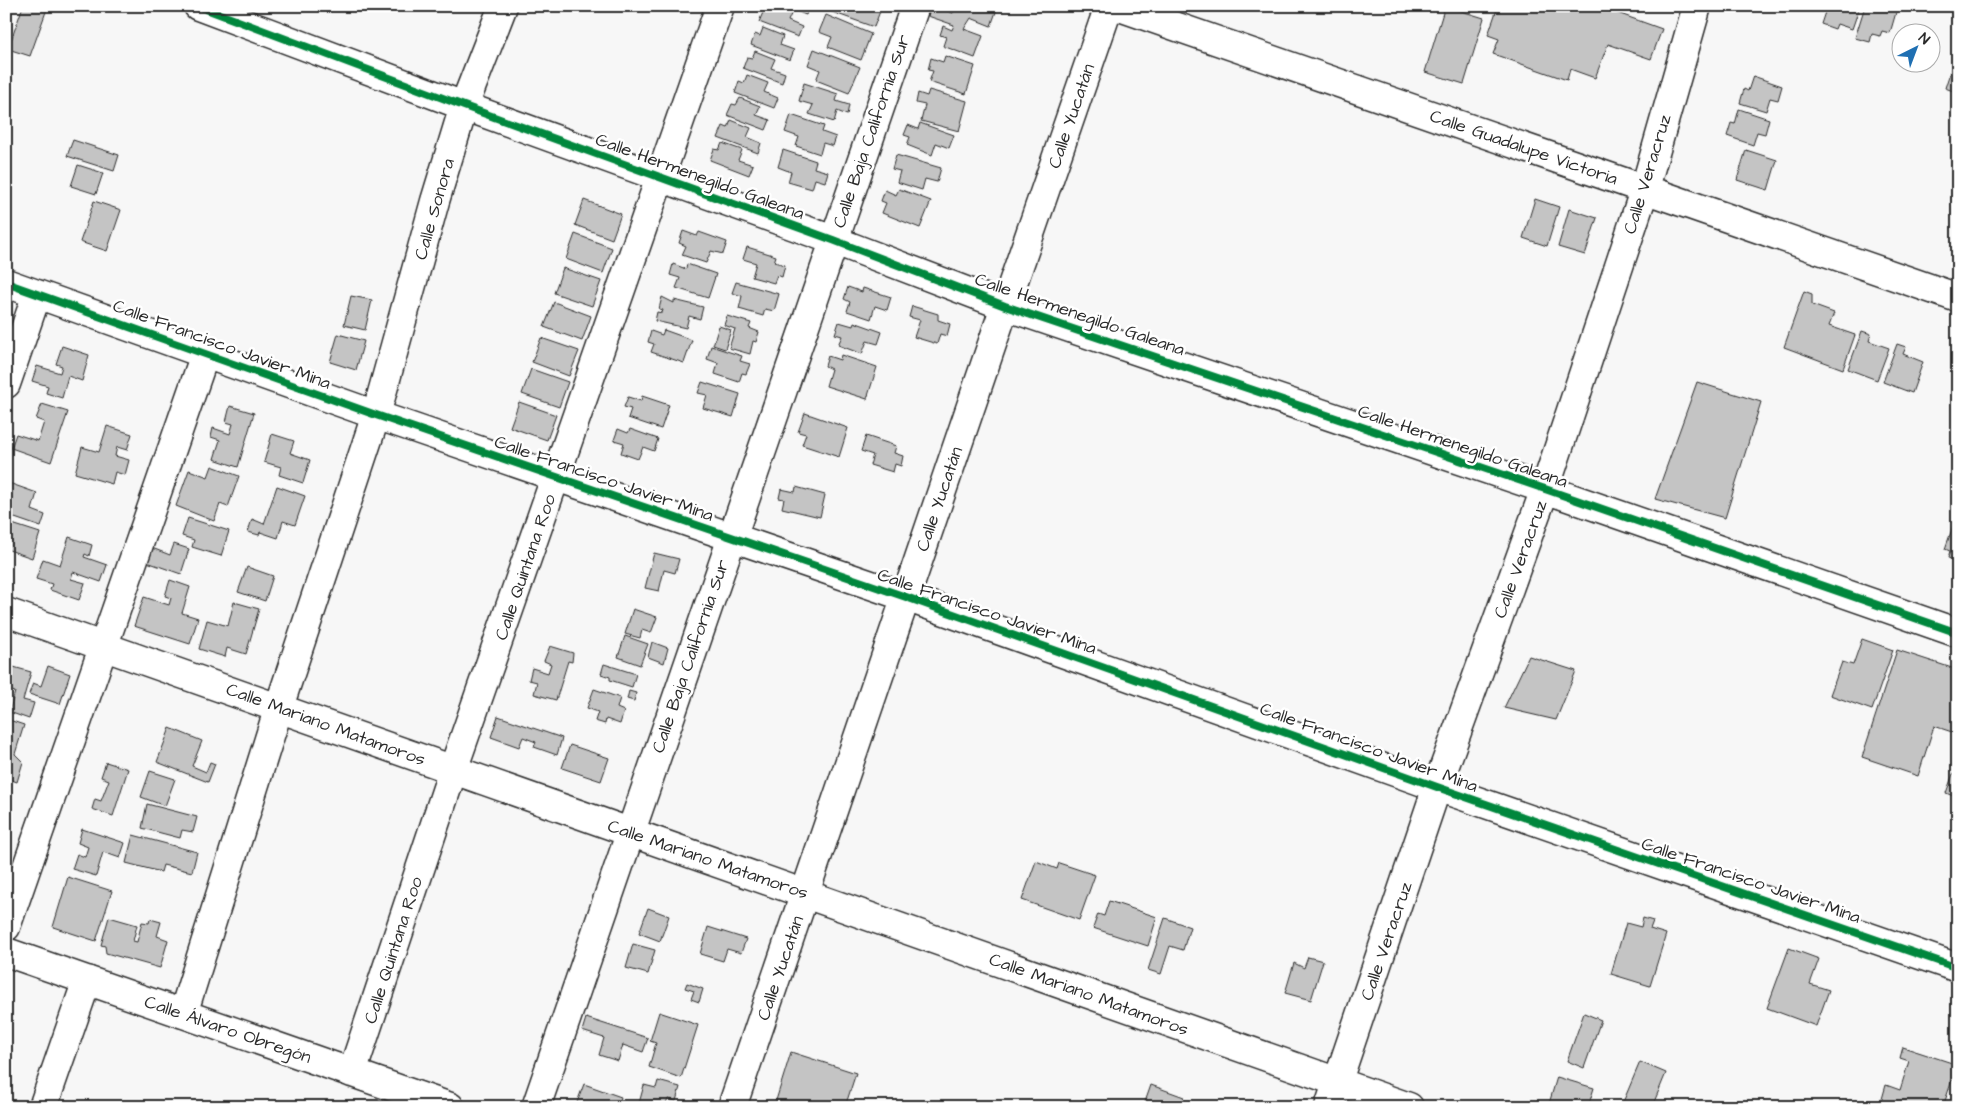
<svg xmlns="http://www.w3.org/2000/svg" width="1964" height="1113" font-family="'Architects Daughter',sans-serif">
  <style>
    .building { fill: #c4c4c4; stroke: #2b2b2b }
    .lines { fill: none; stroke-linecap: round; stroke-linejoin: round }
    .minor-casing { stroke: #2b2b2b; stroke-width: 31 }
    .minor { stroke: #fff; stroke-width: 28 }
    .cycleway-casing { stroke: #fff; stroke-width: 11 }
    .cycleway { stroke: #00873e; stroke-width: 8 }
    .labels { text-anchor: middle; stroke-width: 5; stroke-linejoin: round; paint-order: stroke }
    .street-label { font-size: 18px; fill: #2b2b2b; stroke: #fff }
  </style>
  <rect width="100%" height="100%" fill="#f7f7f7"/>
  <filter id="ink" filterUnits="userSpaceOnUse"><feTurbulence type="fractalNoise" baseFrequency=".02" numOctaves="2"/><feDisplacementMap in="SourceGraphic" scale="10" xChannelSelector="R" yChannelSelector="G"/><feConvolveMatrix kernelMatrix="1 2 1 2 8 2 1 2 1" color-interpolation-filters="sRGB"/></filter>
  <g filter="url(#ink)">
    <!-- building -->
    <path class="building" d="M6,6h5l-5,16z
      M23,6h25l-18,50 -22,-7z
      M771,6h6l15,6 -4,9 14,6 -4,10 -39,-15 5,-12 5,2z
      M783,6h26l-3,9z
      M831,6h51l-8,21 -45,-16z
      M931,6l22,7 3,-7h42l-7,20 -20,-8 -7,11 19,7 -8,22 -32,-12 3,-9 -6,-2 3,-9 9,4 2,-5 -26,-9z
      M1445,6l39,12 -20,66 -39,-12z
      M1498,6h100l64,23 -11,30 -43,-15 -13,34 -25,-9 -3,11 -74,-26 6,-15 -11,-4z
      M1827,6h33l-8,23 -15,-5 -2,5 -14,-5z
      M1865,6h23l9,3 -7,24 -8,-2 -2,5 -8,-2 -2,8 -15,-4z
      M826,15l45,19 -10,26 -33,-13 4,-10 -13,-5z
      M763,28l20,8 -3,9 14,5 -4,10 -39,-15 4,-11 5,2z
      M814,49l46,18 -11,26 -33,-13 4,-10 -12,-5z
      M755,51l20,8 -4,9 14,5 -3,10 -39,-15 4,-11 5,1z
      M1956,54h2l-2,38 -11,-4z
      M945,56l30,10 -9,28 -37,-12 4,-11 -5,-1 3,-12 12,4z
      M747,75l21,8 -4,9 14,6 -4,10 -39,-15 4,-12 5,2z
      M1753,76l29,10 -4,14 -8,-2 -4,13 -26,-8 4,-14 4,2z
      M804,83l34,11 -2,7 13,4 -2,10 -10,-4 -3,11 -25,-8 4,-9 -14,-4z
      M929,90l38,11 -8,30 -38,-10 4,-16 -9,-2 2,-10 9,3z
      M740,98l20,8 -4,9 14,5 -4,10 -39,-15 5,-11 4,1z
      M1739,109l30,10 -4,15 -8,-2 -4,13 -26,-9 4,-13 4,1z
      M791,115l33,11 -2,6 14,5 -3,9 -10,-3 -3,11 -24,-8 3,-9 -14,-5z
      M731,120l20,8 -4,9 14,6 -3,10 -40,-15 5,-12 5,2z
      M920,123l34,12 -5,13 -13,-5 -4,12 -25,-10 3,-8 -6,-2 4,-10 10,4z
      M73,140l46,15 -5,16 -47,-15z
      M722,143l20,7 -4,10 15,5 -4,10 -39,-15 4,-11 5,1z
      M783,150l33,11 -2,7 14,4 -3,10 -10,-3 -3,10 -24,-7 3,-10 -13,-5z
      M1746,150l31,10 -9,30 -31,-10z
      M896,155l45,13 -4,14 -12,-3 -3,11 -25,-8 3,-11 -8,-2z
      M78,165l25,8 -7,21 -25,-8z
      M899,189l32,12 -11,27 -38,-15 4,-10 -5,-2 4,-11 11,5z
      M1535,199l24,8 -12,39 -24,-8z
      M584,200l37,14 -9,25 -37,-14z
      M94,201l27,9 -14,41 -27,-9z
      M1569,209l28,9 -12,37 -27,-8z
      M683,231l14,5 2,-4 28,10 -4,12 -12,-3 -5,12 -24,-8 4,-9 -7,-3z
      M575,234l37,14 -9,25 -37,-14z
      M747,247l29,9 -2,6 11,3 -3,12 -5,-2 -3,8 -22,-6 4,-14 -13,-4z
      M673,264l13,5 1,-5 29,10 -8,24 -32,-10 4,-10 -10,-3z
      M563,268l38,13 -9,25 -38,-13z
      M736,282l43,12 -5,17 -9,-2 -2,7 -24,-7 3,-13 -10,-3z
      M848,287l14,5 1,-4 28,9 -4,13 -12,-4 -4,13 -24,-8 3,-9 -6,-3z
      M1804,291l8,3v11l22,8 -5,13 26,9 -12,34 -59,-22z
      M351,296l21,4 -7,30 -21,-5z
      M662,297l12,6v-3l29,7 -3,12 -11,-3 -3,12 -31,-7 2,-9 5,1 1,-3 -4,-1z
      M554,302l37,14 -9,25 -38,-14z
      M912,306l26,8v6l12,4 -3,12 -7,-2 -3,10 -23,-7 6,-17 -11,-3z
      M727,316l24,7 -2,5 10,4 -3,10 -3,-1 -3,13 -21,-6 6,-19 -11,-4z
      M839,322l14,4 1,-4 28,10 -4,12 -11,-3 -5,13 -24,-9 4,-9 -7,-2z
      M719,326l12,4 -6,19 -12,-4z
      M664,330l28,10 -8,23 -33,-11 3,-8 -6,-2 3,-11 11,4z
      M1862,331l9,3 -2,7 20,7 -12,32 -29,-11z
      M338,334l26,7 -8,29 -26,-8z
      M541,338l38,13 -10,25 -37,-14z
      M1897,344l9,3 -3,7 20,8 -11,31 -29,-11z
      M62,346l27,9 -7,26 -14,-5 -6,22 -16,-5 2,-7 -16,-5 5,-15 23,7 2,-7 -6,-2z
      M711,346l31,10 -2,5 10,3 -4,10 -4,-1 -3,9 -24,-8 3,-11 -11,-4z
      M841,355l36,12 -10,32 -41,-13 5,-17 -6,-3 3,-10 12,4z
      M531,369l37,13 -9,25 -37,-13z
      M702,382l38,12 -7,23 -30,-9 4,-13 -9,-2z
      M1697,382l64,20 -36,116 -70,-19z
      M642,396l27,9 -8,24 -33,-11 3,-9 -7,-2 4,-10 13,4z
      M519,402l37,13 -9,25 -37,-13z
      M42,404l26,8 -17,50 -40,-14 5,-14 22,7 6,-19 -8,-3z
      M230,406l24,7 -16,54 -24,-8 6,-19 -9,-3 2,-9 17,6 3,-10 -7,-2z
      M805,413l43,15 -9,29 -37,-12 4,-11 -8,-2z
      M107,426l25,8 -5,16 -10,-3 -2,9 14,4 -4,15 -10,-3 -3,12 -37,-11 7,-26 17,5z
      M618,429l10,4 2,-4 28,10 -4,12 -11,-4 -5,12 -17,-6 3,-10 -10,-3z
      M272,434l22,7 -4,12 20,7 -7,23 -24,-8 2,-8 -17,-5z
      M866,436l30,10 -2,7 9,3 -2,10 -6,-2 -2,8 -23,-7 3,-10 -12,-4z
      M212,466l27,10 -11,31 -8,-3 -6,17 -38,-15 13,-36 19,7z
      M6,482l31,11 -5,17 13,5 -4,12 -35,-12z
      M277,486l28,10 -10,29 -12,-4 -5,17 -18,-6 -1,3 -11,-3 4,-13 12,5z
      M796,487l29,8 -5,22 -38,-9 2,-9 -5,-1 2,-9 14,3z
      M188,518l41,13 -8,25 -29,-9 2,-7 -12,-4z
      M6,522l34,11 -8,25 -26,-9z
      M1953,526l5,1v34l-10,-3 2,-7 -5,-2z
      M69,537l23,8 -3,11 -4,-2 -1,3 23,8 -6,17 -28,-10 -2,7 14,4 -6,17 -29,-10 2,-6 -16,-5 7,-20 17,6z
      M174,544l15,5 -8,25 -34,-12 5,-14 18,7z
      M654,553l25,6 -4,14 -11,-3 -5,21 -14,-3z
      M247,567l26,9 -8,25 -27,-9z
      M170,580l20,7 -8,26 16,5 -8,26 -56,-18 10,-29 25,8 2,-7 -6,-2z
      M234,602l25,7 -13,45 -19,-6 -2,9 -26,-8 8,-29 21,6z
      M633,609l24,8 -6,16 -9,-3 -2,8 -15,-4z
      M625,636l23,8 -8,21 -22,-8z
      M1862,639l31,11 -21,60 -42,-15 12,-33 11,3z
      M652,642l16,6 -4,15 -16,-6z
      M550,646l23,7 -1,9 -4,-1 -12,39 -22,-6 3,-12 -8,-2 3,-12 16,5 3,-9 -7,-3z
      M1897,650l61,20v64l-24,-8 -16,50 -56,-19z
      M1529,656l47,15 -20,49 -52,-12z
      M604,664l32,10 -4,13 -22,-7v-3l-9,-3z
      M10,666l21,6 -8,28 11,3 -5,16 -20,-7 6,-20 -9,-3v-10z
      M48,666l22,8 -10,30 -31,-10 4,-11 8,3z
      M594,689l26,9 -3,10 7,3 -4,13 -14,-5 -1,5 -10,-3 3,-9 -11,-4z
      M629,691l7,2 -2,8 -7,-2z
      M498,716l64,22 -5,17 -23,-8 2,-5 -13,-5 -4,10 -28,-10z
      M6,719l18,6 -9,29 8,8 -6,20 -11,-4z
      M170,728l32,13 -10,25 14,6 4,-10 5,2 -7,18 -51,-20z
      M570,745l39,13 -8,23 -39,-13z
      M106,762l22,7 -15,47 -21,-7 3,-10 6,2 8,-21 -8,-3z
      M150,771l25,8 -10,27 -24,-9z
      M1953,774l5,2v22l-12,-5z
      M147,804l50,13 -4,15 -11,-2 -2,8 -38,-10z
      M82,829l43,14 -5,15 -17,-6 -7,24 -24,-7 5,-15 8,3 3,-10 -10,-4z
      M133,835l64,17 -5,20 -29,-7 -2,7 -35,-9z
      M1036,861l21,8 2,-6 36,12 -16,45 -57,-20z
      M68,877l44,14 -16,50 -43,-14z
      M1109,901l48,16 -9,29 -55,-18 5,-14 6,2z
      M648,908l21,8 -9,25 -21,-8z
      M109,917l28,8 -4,16 4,1 5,-20 7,1 1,-4 11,3 -4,14 11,4 -8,28 -54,-15 -1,-7 -4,-1z
      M1165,918l25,9 -7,23 -13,-4 -9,28 -13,-4z
      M1643,918l10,3 -3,8 16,5 -16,52 -39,-12 15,-51 15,4z
      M708,927l38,12 -5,14 -14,-4 -4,12 -23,-7z
      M633,944l22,6 -7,24 -22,-6z
      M1789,948l30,11 -9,25 19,6 -13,36 -49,-18z
      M1308,957l15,4 -12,39 -26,-7 9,-30 10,5z
      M687,983l16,6 -4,13 -8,-3 3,-8 -9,-3z
      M659,1012l39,13 -17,53 -32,-11 7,-24 -6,-2z
      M1584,1013l17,7 -17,48 -17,-7z
      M586,1018l62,20 -5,14 -20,-7 -5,16 -19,-6 5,-17 -22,-7z
      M1903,1047l55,18v17l-6,-2 -7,21 9,3 -1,3 -73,-1 6,-21 14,5 9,-29 -9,-3z
      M791,1052l65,21 -11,34h-71z
      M1640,1062l26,11 -14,34h-31z
      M1557,1077l37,11 -6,19h-40z
      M658,1081l22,6 -4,14 -8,-2 -3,8h-27l6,-22 12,3z
      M584,1084l37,13 -3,10 -42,-2z
      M1151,1085l33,12 -4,10h-32l-4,-2z"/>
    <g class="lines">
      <defs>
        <path id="minor" d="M198,6l266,100 369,134 172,66 540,183 413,144
          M1117,6l841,292
          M6,283l370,132 530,182 531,190 521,181
          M6,384l31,-90
          M6,612l1403,495
          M6,927l199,-573
          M6,952l444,155
          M183,1014l96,-307 97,-292 59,-214 29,-95 39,-100
          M352,1073l101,-303 267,-764
          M43,1107l44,-127
          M536,1107l379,-1101
          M732,1107l273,-801 104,-300
          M1329,1107l108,-320 108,-298 100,-301 52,-182"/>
      </defs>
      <!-- minor casing -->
      <use href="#minor" class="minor-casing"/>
      <!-- minor -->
      <use href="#minor" class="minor"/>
      <defs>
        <path id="cycleway" d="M198,6l266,100 369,134 172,66 540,183 413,144
          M6,283l370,132 530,182 531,190 521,181"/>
      </defs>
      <!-- cycleway casing -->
      <use href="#cycleway" class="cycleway-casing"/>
      <!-- cycleway -->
      <use href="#cycleway" class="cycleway"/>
    </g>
  </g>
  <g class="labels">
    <!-- street labels -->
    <g class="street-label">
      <text transform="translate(1071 116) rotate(-71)" y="6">Calle Yucatán</text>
      <text transform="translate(871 131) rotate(-71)" y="6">Calle Baja California Sur</text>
      <text transform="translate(1524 147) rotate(19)" y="6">Calle Guadalupe Victoria</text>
      <text transform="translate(1647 174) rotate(-73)" y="6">Calle Veracruz</text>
      <text transform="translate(700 176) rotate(20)" y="6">Calle Hermenegildo Galeana</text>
      <text transform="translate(434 209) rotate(-74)" y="6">Calle Sonora</text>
      <text transform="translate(1080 314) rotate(19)" y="6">Calle Hermenegildo Galeana</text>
      <text transform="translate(222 344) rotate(20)" y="6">Calle Francisco Javier Mina</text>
      <text transform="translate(1463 446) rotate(19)" y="6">Calle Hermenegildo Galeana</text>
      <text transform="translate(604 478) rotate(19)" y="6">Calle Francisco Javier Mina</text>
      <text transform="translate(939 499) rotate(-71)" y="6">Calle Yucatán</text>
      <text transform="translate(1520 559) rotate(-70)" y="6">Calle Veracruz</text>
      <text transform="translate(525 567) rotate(-71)" y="6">Calle Quintana Roo</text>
      <text transform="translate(987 611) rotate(19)" y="6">Calle Francisco Javier Mina</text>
      <text transform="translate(690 656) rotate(-71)" y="6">Calle Baja California Sur</text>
      <text transform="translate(326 724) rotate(20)" y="6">Calle Mariano Matamoros</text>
      <text transform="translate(1369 747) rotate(20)" y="6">Calle Francisco Javier Mina</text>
      <text transform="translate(708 859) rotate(19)" y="6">Calle Mariano Matamoros</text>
      <text transform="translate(1751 880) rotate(19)" y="6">Calle Francisco Javier Mina</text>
      <text transform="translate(1386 941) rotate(-71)" y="6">Calle Veracruz</text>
      <text transform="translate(393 950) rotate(-72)" y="6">Calle Quintana Roo</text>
      <text transform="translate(780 968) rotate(-71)" y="6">Calle Yucatán</text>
      <text transform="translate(1089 994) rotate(20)" y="6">Calle Mariano Matamoros</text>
      <text transform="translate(228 1029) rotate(19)" y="6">Calle Álvaro Obregón</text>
    </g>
  </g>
  <!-- margin -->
  <rect width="1964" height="1113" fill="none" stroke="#fff" stroke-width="25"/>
  <rect x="12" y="12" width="1939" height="1088" fill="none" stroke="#2b2b2b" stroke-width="2" filter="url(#ink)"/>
  <!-- north arrow -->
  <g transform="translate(1916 48) rotate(42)"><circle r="24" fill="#ffffff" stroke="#aaaaaa"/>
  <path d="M0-4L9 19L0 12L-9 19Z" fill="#1f6fb2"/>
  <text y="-8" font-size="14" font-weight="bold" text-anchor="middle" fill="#2b2b2b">N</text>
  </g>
</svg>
